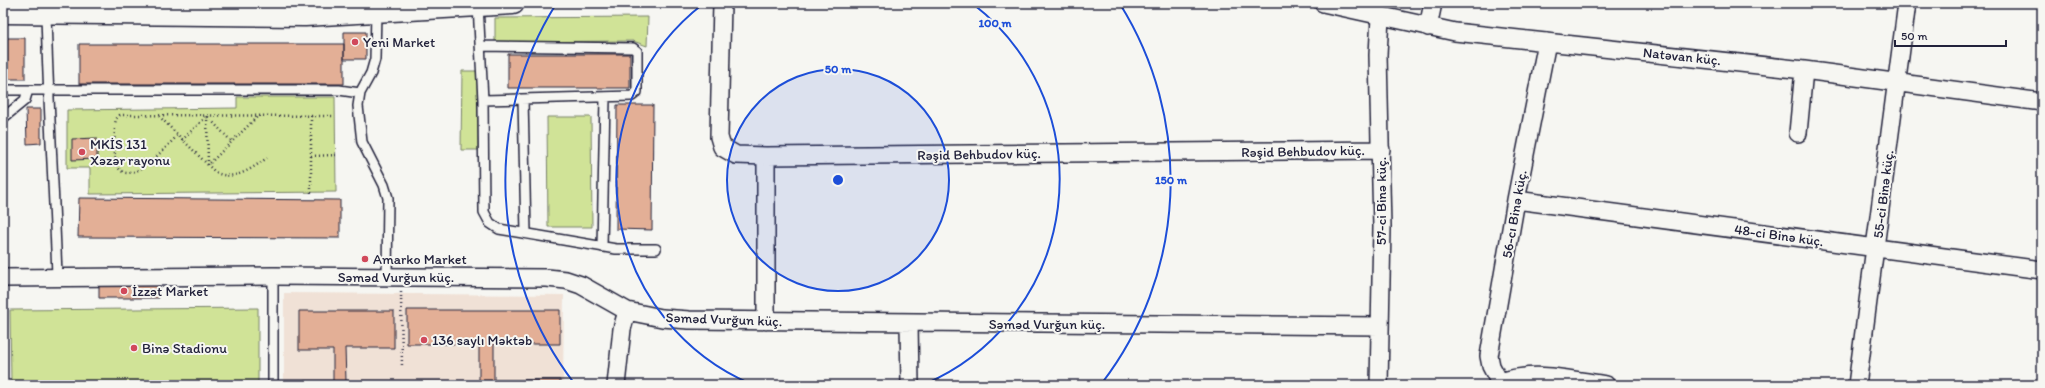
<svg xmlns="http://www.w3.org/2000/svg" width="2045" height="388" font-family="Itim,sans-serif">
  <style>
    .built { fill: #f0e1d6 }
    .green { fill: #d0e397; stroke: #798269 }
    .building { fill: #e3af96; stroke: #22223b }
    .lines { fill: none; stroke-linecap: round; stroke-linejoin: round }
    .service-casing { stroke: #22223b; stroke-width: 12 }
    .minor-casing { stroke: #22223b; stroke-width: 20 }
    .tertiary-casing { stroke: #22223b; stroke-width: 25 }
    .path { stroke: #22223b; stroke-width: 2.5; stroke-dasharray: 1 3; stroke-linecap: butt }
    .service { stroke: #f6f6f2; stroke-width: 9 }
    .minor { stroke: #f6f6f2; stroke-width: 17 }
    .tertiary { stroke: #f6f6f2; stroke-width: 22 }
    .ring { fill: none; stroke: #1d4ed8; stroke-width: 2 }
    .poi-dot { fill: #d1495b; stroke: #f6f6f2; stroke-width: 1.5 }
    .labels { text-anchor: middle; stroke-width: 4; stroke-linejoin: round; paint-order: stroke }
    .poi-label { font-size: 14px; fill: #22223b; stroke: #f6f6f2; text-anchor: start }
    .street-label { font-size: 14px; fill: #22223b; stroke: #f6f6f2 }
    .centre { fill: #1d4ed8; stroke: #f6f6f2; stroke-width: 2 }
    .ring-label { font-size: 12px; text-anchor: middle; font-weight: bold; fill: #1d4ed8; stroke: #f6f6f2; stroke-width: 4; stroke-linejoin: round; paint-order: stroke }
  </style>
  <rect width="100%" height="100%" fill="#f6f6f2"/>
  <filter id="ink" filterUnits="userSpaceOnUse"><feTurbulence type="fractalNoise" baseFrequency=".025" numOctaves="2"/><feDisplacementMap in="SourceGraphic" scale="8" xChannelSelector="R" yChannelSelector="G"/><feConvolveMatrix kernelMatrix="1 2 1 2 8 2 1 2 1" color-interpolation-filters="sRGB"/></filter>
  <g filter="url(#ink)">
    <!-- built -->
    <path class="built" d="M284,293l280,2 -1,90h-279z"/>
    <!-- green -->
    <path class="green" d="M648,17l-1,29 -14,-5 -138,1v-24z
      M462,71h15l1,79h-17z
      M237,97h98l1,95 -246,2v-26h-23v-58l170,-2z
      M547,117h44l1,110h-44z
      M258,308v77h-247l-1,-75z"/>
    <!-- building -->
    <path class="building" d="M344,32h22v27h-22z
      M3,38h22v41h-22z
      M79,44h265v40h-265z
      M508,54h122v34h-122z
      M617,105h36l-1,125 -36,-1z
      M26,109h15v34l-14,1z
      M97,138v21l-25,1v-21z
      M79,198l261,2v38l-262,-1z
      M159,282v16h-60v-15z
      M407,310h153v34h-66v36h66v5h-268v-4h41v-31h-34v-39h95v37h-49l1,33 133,1v-38h-72z"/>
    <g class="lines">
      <defs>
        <path id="service" d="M478,5l5,95 1,112 6,11 9,6 117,20h40
          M376,11l-1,48 -4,14 -11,20 -2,13 4,36 22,43 4,13 -1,79
          M46,13c2,88 8,175 11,263
          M481,46l152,2 4,3v41l-5,4 -149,4
          M3,90h336l21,3
          M523,99l3,134
          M3,118l22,-18 3,-10
          M602,247l3,-149
          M273,385v-109"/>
        <path id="minor" d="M722,3l-3,134 3,10 14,8 30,1 615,-6
          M1323,3l132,29 349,38 238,32
          M1428,27l5,-24
          M1798,133l6,-63
          M766,156v165
          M1516,200l526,70
          M3,278l270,-2 274,2 19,2 15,5 46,26 35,7 27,2 691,6
          M909,323l1,62
          M1500,382c35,-12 71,-2 106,3
          M616,385l6,-56 5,-18
          M1379,385l3,-158 -4,-172 2,-38
          M1501,385l-10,-19 -2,-10 27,-156 31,-158
          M1857,385l50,-382"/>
        <path id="tertiary" d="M3,12l302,3 208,-12"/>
      </defs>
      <!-- service casing -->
      <use href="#service" class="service-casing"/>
      <!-- minor casing -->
      <use href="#minor" class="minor-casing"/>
      <!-- tertiary casing -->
      <use href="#tertiary" class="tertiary-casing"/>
      <!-- path -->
      <path class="path" d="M159,116l56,56c19,10 36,-3 52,-14
        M207,116l1,49 50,-49
        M311,116v77
        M177,136c-10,10 -49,55 -60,29 -4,-11 -2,-29 -2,-41l1,-5 4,-4 215,1
        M182,140l25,-24 25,26
        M311,156l25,-1
        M401,292l1,76"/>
      <!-- service -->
      <use href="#service" class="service"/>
      <!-- minor -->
      <use href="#minor" class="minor"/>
      <!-- tertiary -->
      <use href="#tertiary" class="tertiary"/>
    </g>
  </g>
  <!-- distance rings -->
  <circle cx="838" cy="180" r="111" fill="#1d4ed8" fill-opacity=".12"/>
  <g class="ring">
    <circle cx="838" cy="180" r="111"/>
    <path d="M751 384A222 222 0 0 1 703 4M973 4A222 222 0 0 1 925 384"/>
    <path d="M574 383A333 333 0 0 1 556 4M1120 4A333 333 0 0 1 1102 383"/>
  </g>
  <!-- markers -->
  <g class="poi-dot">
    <circle cx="355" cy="42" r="4"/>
    <circle cx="82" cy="152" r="4"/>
    <circle cx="365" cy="259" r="4"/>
    <circle cx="124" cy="291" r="4"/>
    <circle cx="424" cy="340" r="4"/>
    <circle cx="134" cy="348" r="4"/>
  </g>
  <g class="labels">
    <!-- poi labels -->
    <g class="poi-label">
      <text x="363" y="47">Yeni Market</text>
      <text x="90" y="149">MKİS 131<tspan x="90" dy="16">Xəzər rayonu</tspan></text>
      <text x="373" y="264">Amarko Market</text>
      <text x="132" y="296">İzzət Market</text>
      <text x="432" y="345">136 saylı Məktəb</text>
      <text x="142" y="353">Binə Stadionu</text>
    </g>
    <!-- street labels -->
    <g class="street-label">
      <text transform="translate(1682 56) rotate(6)" y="5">Natəvan küç.</text>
      <text transform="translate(1303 151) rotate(-1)" y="5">Rəşid Behbudov küç.</text>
      <text transform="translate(979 154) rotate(-1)" y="5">Rəşid Behbudov küç.</text>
      <text transform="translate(1883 194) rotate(-83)" y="5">55-ci Binə küç.</text>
      <text transform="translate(1381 201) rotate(-90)" y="5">57-ci Binə küç.</text>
      <text transform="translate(1514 214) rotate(-80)" y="5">56-cı Binə küç.</text>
      <text transform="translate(1779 235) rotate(8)" y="5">48-ci Binə küç.</text>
      <text x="396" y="282">Səməd Vurğun küç.</text>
      <text transform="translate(724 319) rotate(2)" y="5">Səməd Vurğun küç.</text>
      <text x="1047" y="329">Səməd Vurğun küç.</text>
    </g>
  </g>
  <circle cx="838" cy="180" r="6" class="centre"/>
  <g class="ring-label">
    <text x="995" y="27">100 m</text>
    <text x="838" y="73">50 m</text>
    <text x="1171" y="184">150 m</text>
  </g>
  <!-- margin -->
  <rect width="2045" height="388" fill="none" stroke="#f6f6f2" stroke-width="16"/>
  <rect x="8" y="8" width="2029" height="372" fill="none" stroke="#22223b" stroke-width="1.5" filter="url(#ink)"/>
  <!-- scale -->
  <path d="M1895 40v6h111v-6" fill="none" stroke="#22223b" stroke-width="2"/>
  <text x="1901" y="40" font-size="12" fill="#22223b" stroke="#f6f6f2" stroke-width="3" paint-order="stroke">50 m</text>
</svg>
